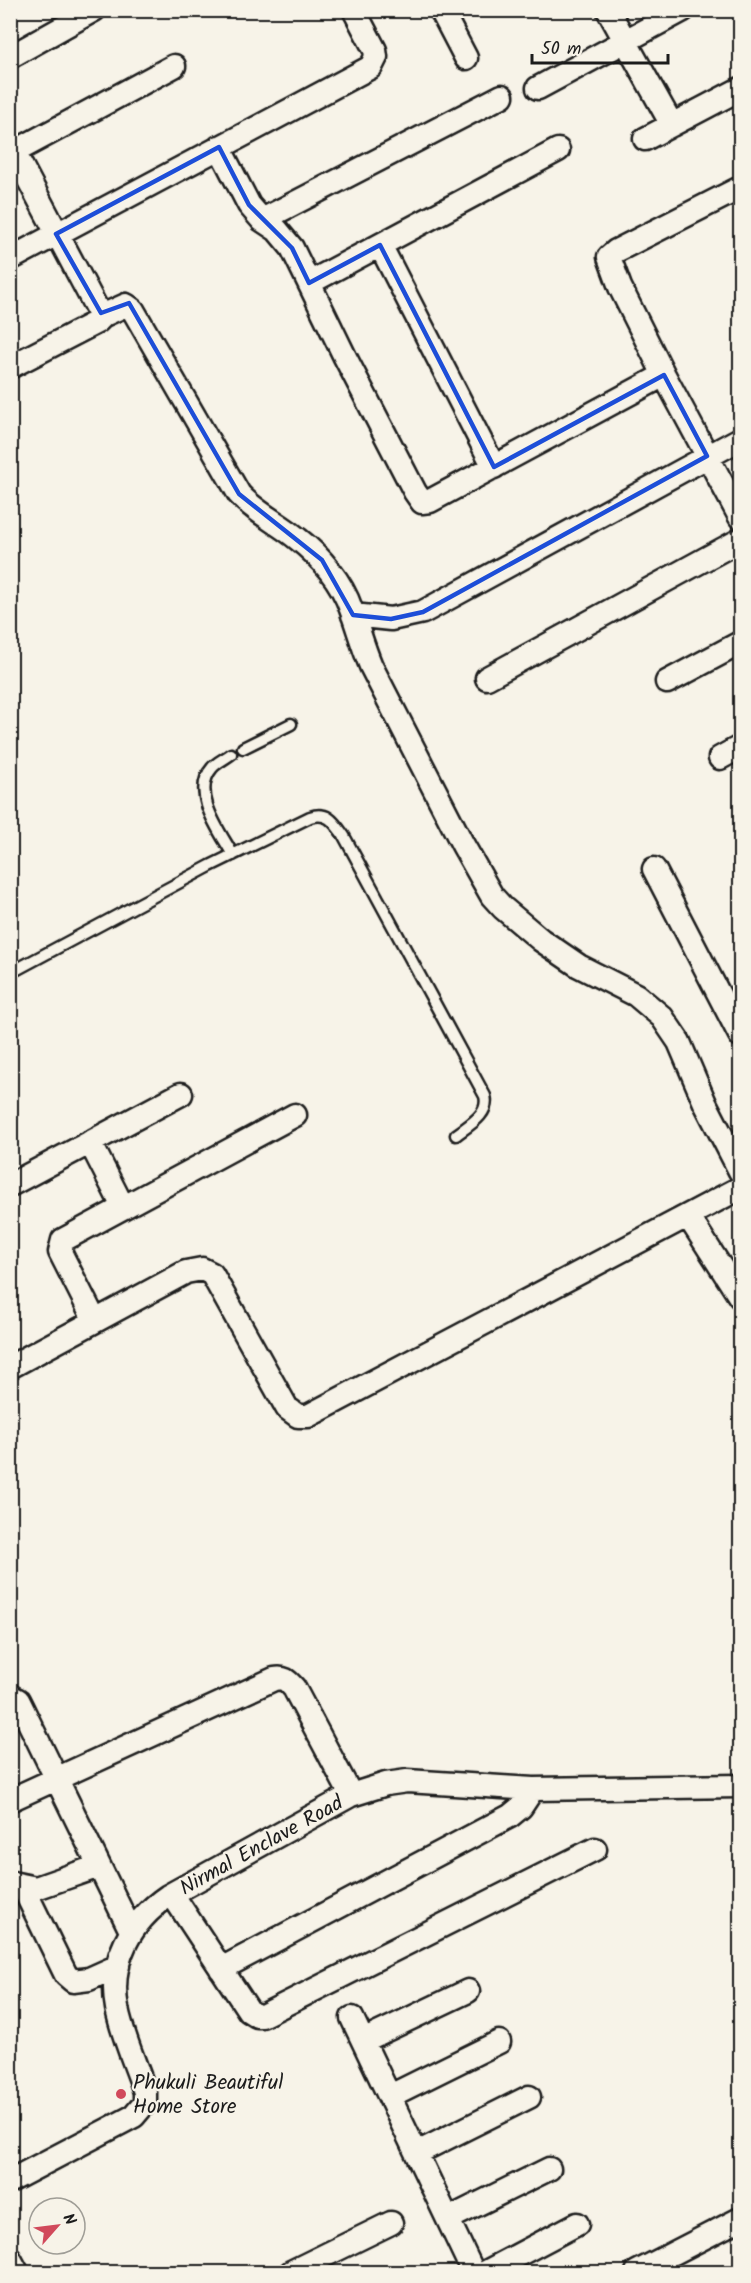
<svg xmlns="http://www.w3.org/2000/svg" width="751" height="2283" font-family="Kalam,sans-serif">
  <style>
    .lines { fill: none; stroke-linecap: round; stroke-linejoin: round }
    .lane-casing { stroke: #1c1c1c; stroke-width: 15 }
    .street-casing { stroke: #1c1c1c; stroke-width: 27 }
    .lane { stroke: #f7f3e8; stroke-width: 10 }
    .street { stroke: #f7f3e8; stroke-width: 22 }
    .marked { fill: none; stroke: #1d4ed8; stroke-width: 4.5; stroke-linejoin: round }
    .poi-dot { fill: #d1495b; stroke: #f7f3e8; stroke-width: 2 }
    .labels { text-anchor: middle; stroke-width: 4.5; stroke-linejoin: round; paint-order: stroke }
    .street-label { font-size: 21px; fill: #1c1c1c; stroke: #f7f3e8 }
    .poi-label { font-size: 21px; fill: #1c1c1c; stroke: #f7f3e8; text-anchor: start }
  </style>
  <rect width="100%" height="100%" fill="#f7f3e8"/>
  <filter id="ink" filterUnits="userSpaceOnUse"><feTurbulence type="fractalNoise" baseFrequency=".0167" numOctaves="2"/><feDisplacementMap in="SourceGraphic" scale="12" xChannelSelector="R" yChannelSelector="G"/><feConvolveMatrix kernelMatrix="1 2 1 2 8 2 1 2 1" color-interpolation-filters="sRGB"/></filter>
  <g filter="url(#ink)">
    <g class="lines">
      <defs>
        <path id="lane" d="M243,748l48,-24
          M231,754c-6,5 -14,8 -19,14 -22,25 9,65 21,87
          M10,973l200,-107 100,-49c18,-6 24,5 34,19l141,260c5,18 -16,29 -29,39"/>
        <path id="street" d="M441,10l25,48
          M608,10l64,115
          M10,57l84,-47
          M538,88l145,-78
          M645,139l95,-50
          M10,144l4,8 160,-86
          M219,147l30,58 13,15 15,10 15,18 53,109 70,135 7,10 8,-1 234,-126
          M10,154l4,-2 83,157 7,6 22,-10 7,5 106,184c17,19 40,29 59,45 22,17 44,43 53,70 7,19 12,38 20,57l92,179 29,51 11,12 38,32 38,26 57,29 26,22 17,25 26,61 35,68
          M740,188l-124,63 -7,6 11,30 44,88 76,142
          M262,220l240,-124
          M380,245l114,222
          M10,259l361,-192 5,-10 -1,-7 -21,-40
          M309,283l249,-133
          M10,367l87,-45 7,-7
          M353,615l38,4 32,-7 317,-173
          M487,678l253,-138
          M667,682l73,-39
          M720,758l20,-11
          M654,869l86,166
          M90,1142l33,65
          M10,1185l171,-91
          M688,1216l52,81
          M95,1321l-35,-69 3,-12 232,-125
          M10,1367l176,-95 16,-3 10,5 75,134 11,8h10l432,-228
          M10,1696l8,4 3,6 110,225
          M10,1800l264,-121c10,-2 13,1 20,9l57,107
          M12,1883l24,5 63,-22
          M23,1887l43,88 7,6 16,-2 29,-13
          M172,1894l77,117 8,5h5l333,-167
          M221,1969l289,-153 11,-9 12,-18
          M352,2018l121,254
          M363,2041l105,-50
          M390,2096l109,-54
          M417,2153l112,-56
          M10,2181l124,-65 11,-13v-11c-9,-27 -23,-57 -28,-84 -9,-47 14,-87 51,-112l183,-101 35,-11 21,-3 126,8 207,-3
          M448,2219l101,-50
          M10,2259l7,13
          M291,2272l100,-49
          M486,2272l91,-48
          M637,2272l103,-53"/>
      </defs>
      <!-- lane casing -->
      <use href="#lane" class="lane-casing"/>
      <!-- street casing -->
      <use href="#street" class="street-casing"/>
      <!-- lane -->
      <use href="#lane" class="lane"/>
      <!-- street -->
      <use href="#street" class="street"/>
    </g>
  </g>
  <!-- marked area -->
  <path class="marked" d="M219,147l30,58 43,43 17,35 71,-38 114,222 170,-92 43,81 -284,156 -32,7 -38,-4 -31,-55 -83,-66 -110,-191 -28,10 -45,-79z"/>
  <!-- markers -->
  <circle class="poi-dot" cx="121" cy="2094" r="6"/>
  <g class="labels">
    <!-- street labels -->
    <g class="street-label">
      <text transform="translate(261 1845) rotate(-29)" y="7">Nirmal Enclave Road</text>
    </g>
    <!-- poi labels -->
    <g class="poi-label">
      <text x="133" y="2089">Phukuli Beautiful<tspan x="133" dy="24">Home Store</tspan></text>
    </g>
  </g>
  <!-- margin -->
  <rect width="751" height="2283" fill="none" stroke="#f7f3e8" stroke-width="36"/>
  <rect x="18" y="18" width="715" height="2247" fill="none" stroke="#1c1c1c" stroke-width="2" filter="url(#ink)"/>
  <!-- north arrow -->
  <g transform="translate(57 2226) rotate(62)"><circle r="28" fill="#f7f3e8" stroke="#9f9d96" stroke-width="1.5"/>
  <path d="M0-4.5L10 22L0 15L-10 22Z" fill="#d1495b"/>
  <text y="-9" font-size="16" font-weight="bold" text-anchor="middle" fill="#1c1c1c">N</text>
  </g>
  <!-- scale -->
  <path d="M532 54v9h136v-9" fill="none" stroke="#1c1c1c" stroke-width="3"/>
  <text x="541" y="54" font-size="18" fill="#1c1c1c" stroke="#f7f3e8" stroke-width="4.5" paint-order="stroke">50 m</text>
</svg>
